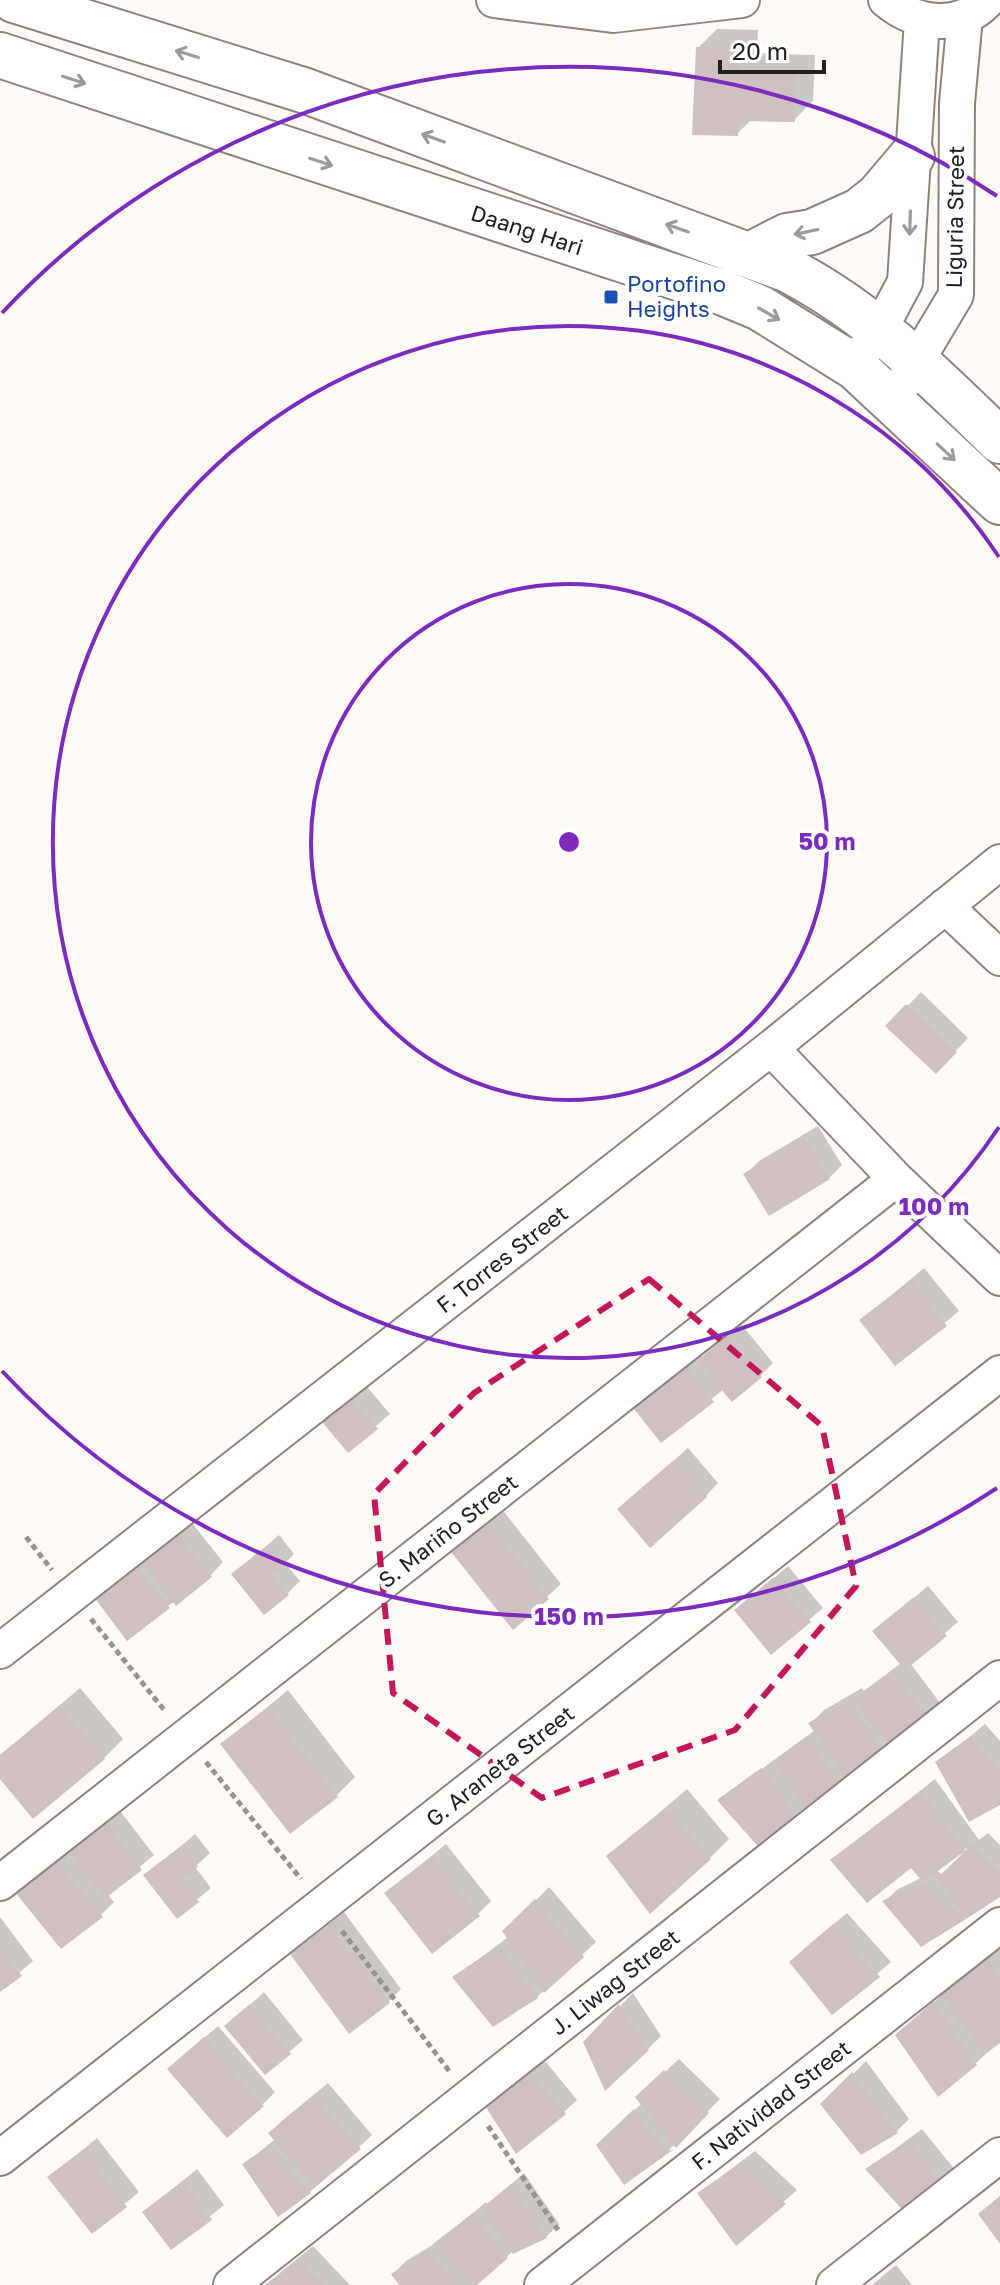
<svg xmlns="http://www.w3.org/2000/svg" width="1000" height="2285" font-family="'Golos Text',sans-serif">
  <style>
    .shadow { fill: #0003; fill-rule: evenodd }
    .building { fill: #cfc1c0 }
    .lines { fill: none; stroke-linecap: round; stroke-linejoin: round }
    .minor-casing { stroke: #8e847c; stroke-width: 38 }
    .major-casing { stroke: #8e847c; stroke-width: 48 }
    .path { stroke: #96928f; stroke-width: 5; stroke-dasharray: 6 4; stroke-linecap: butt }
    .minor { stroke: #fff; stroke-width: 34 }
    .major { stroke: #fff; stroke-width: 44 }
    .oneway { stroke: #9c9b99 }
    .marked { fill: none; stroke: #c2185b; stroke-width: 6; stroke-dasharray: 16 10; stroke-linejoin: round }
    .ring { fill: none; stroke: #7b2cbf; stroke-width: 4 }
    .transit-dot { fill: #1a4fb4; stroke: #fff; stroke-width: 3 }
    .labels { text-anchor: middle; stroke-width: 8; stroke-linejoin: round; paint-order: stroke }
    .street-label { font-size: 22px; fill: #23201d; stroke: #fff }
    .transit-label { font-size: 22px; fill: #164399; stroke: #fff; text-anchor: start }
    .centre { fill: #7b2cbf; stroke: #fff; stroke-width: 4 }
    .ring-label { font-size: 24px; text-anchor: middle; font-weight: bold; fill: #7b2cbf; stroke: #fff; stroke-width: 8; stroke-linejoin: round; paint-order: stroke }
  </style>
  <rect width="100%" height="100%" fill="#fefaf6"/>
  <!-- shadow -->
  <path class="shadow" d="M717,29l41,1 -1,23 58,2 -2,46 -19,19 -42,-1 -15,15 -39,-86z
    M921,992l47,46 -32,34 -48,-46z
    M818,1126l24,39 -13,13 -83,-4 13,-13z
    M924,1268l35,43 -63,52 -34,-43z
    M741,1324l32,39 -12,12 -37,14 -63,51 -27,-35 64,-53 5,6z
    M363,1382l27,32 -42,36 -14,-45z
    M688,1448l30,35 -12,13 -74,1z
    M501,1508l60,76 -47,43 -64,-79z
    M188,1518l35,44 -12,13 -43,31 -72,-9z
    M279,1535l15,19 -9,9 15,18 -13,13 -53,-20z
    M788,1566l35,42 -52,44 -34,-42z
    M928,1586l30,36 -48,41 37,49 -147,107 -81,-19 96,-70 -4,-7 13,-13 38,-22 2,3 37,-28 -13,-44z
    M80,1688l43,51 -19,19 -104,18v-20z
    M288,1690l67,87 -19,19 -113,-52z
    M985,1724l15,17v61l-62,-39z
    M935,1779l44,61 9,-7 12,12v50l-79,50 -36,-44 13,-12 23,-11 -10,-13 -79,-5zM968,1847l-25,28 -7,-5z
    M687,1789l42,50 -19,19 -101,-2z
    M117,1807l37,48 -47,39 7,8 -13,13 -40,32 -31,-69z
    M195,1834l15,19 -15,14 16,21 -34,28 -31,-40z
    M446,1844l45,57 -13,13 -92,-20z
    M549,1887l47,55 -59,55 -44,28 -38,-48 53,-40 -3,-5z
    M344,1912l57,77 -13,13 -96,-48z
    M847,1913l44,49 -59,50 -28,-63z
    M0,1917l33,44 -33,28z
    M1000,1946v95l-24,22 -66,-40 32,-28 -3,-4z
    M264,1992l39,48 -38,33 -38,-47z
    M633,1993l28,43 -13,13 -63,-7z
    M218,2026l57,66 -13,13 -79,-49z
    M537,2051l40,49 -13,12 -69,-27z
    M679,2059l41,40 -52,52 -70,-6 44,-42 9,-18z
    M866,2061l43,58 -13,13 -73,-28z
    M328,2083l44,52 -62,57 -31,22 -34,-50 30,-25 -5,-6 13,-13z
    M922,2129l38,47 -13,12 -79,-19z
    M97,2138l42,54 -47,39 -42,-54z
    M755,2151l42,39 -61,53 -37,-50z
    M197,2169l27,36 -52,42 -28,-35z
    M524,2173l35,51 -13,13 -33,14 -38,34h-73l-9,-11 13,-13 36,-22 44,-37 2,2z
    M313,2246l37,39h-80l12,-14z
    M896,2265l16,20h-40z"/>
  <!-- building -->
  <path class="building" d="M696,47l44,1 -1,23 57,2 -1,49 -56,-1 -1,15 -46,-1z
    M906,1004l51,48 -21,22 -51,-48z
    M804,1137l26,42 -61,37 -26,-42z
    M911,1280l36,46 -52,40 -36,-46z
    M727,1335l35,42 -30,25 -35,-41z
    M684,1364l30,38 -53,41 -30,-38z
    M349,1393l29,36 -30,24 -30,-36z
    M674,1460l33,37 -57,51 -33,-39z
    M487,1519l62,80 -36,31 -65,-82z
    M174,1529l38,48 -36,29 -38,-48z
    M265,1547l18,21 -10,8 16,19 -25,20 -33,-41z
    M136,1564l34,44 -43,33 -33,-44z
    M774,1577l37,45 -40,33 -37,-45z
    M914,1597l33,39 -42,34 -33,-39z
    M893,1670l43,56 -44,22 -40,-48z
    M849,1700l40,58 -38,27 -43,-62z
    M60,1705l45,54 -72,60 -33,-40v-24z
    M268,1707l70,90 -48,37 -70,-90z
    M971,1736l29,32v37l-31,17 -34,-60z
    M807,1737l36,49 -33,28 -37,-52z
    M761,1768l40,52 -39,31 -45,-51z
    M921,1791l44,60 -42,31 -12,-14 -44,35 -37,-43z
    M667,1807l44,52 -61,55 -44,-58z
    M103,1818l39,52 -38,29 -39,-52z
    M973,1844l27,27v26l-34,22 -45,28 -39,-46 41,-19 43,37 -29,-41z
    M181,1846l17,21 -16,13 17,22 -22,17 -34,-44z
    M432,1856l48,60 -48,38 -48,-61z
    M55,1858l48,59 -42,32 -47,-58z
    M535,1899l49,58 -40,36 -42,-62z
    M331,1923l59,80 -41,31 -59,-80z
    M833,1924l47,53 -48,38 -43,-53z
    M500,1945l38,53 -45,29 -41,-50z
    M0,1947l22,29 -22,16z
    M982,1953l18,23v67l-16,12 -48,-64z
    M934,2001l43,64 -39,32 -43,-62z
    M250,2004l41,50 -26,21 -41,-49z
    M619,2004l30,46 -44,41 -22,-49z
    M204,2037l60,69 -37,32 -60,-69z
    M523,2063l43,51 -50,40 -36,-56z
    M664,2070l45,43 -33,35 -41,-51z
    M852,2072l46,61 -37,22 -41,-51z
    M314,2095l47,54 -47,39 -46,-55z
    M634,2109l34,42 6,-2 -50,36 -28,-40z
    M909,2140l39,50 -37,29 -46,-50z
    M270,2145l41,48 -33,24 -36,-53z
    M84,2149l43,58 -35,27 -45,-57z
    M741,2163l45,41 -50,42 -39,-53z
    M183,2181l29,39 -41,30 -29,-38z
    M511,2184l36,54 -34,16 -33,-44z
    M1000,2196v48l-22,-30z
    M473,2213l35,45 -31,27h-5l-39,-41z
    M427,2250l31,35h-59l-8,-11z
    M299,2258l26,27h-60z"/>
  <g class="lines">
    <defs>
      <path id="minor" d="M494,0l119,15 129,-15
        M886,0c30,25 73,31 102,0
        M865,349l15,-20 25,-47 17,-262
        M892,402l64,-107 1,-192 8,-86
        M945,906l55,52
        M771,1048l125,131 104,99
        M0,1651l771,-603 229,-186
        M0,1883l896,-704
        M0,2158l1000,-785
        M231,2285l769,-607
        M542,2285l458,-360
        M834,2285l166,-130"/>
      <path id="major" d="M14,0l292,91 482,179c83,43 146,107 212,171
        M0,55l724,238 36,15 95,59 145,135
        M750,255l37,-19 25,-4 47,-21 19,-15 34,-40"/>
    </defs>
    <!-- minor casing -->
    <use href="#minor" class="minor-casing"/>
    <!-- major casing -->
    <use href="#major" class="major-casing"/>
    <!-- path -->
    <path class="path" d="M26,1537l26,33
      M91,1619l74,92
      M206,1762l95,117
      M342,1931l108,141
      M488,2126l70,104"/>
    <!-- minor -->
    <use href="#minor" class="minor"/>
    <!-- major -->
    <use href="#major" class="major"/>
  </g>
  <!-- one-way arrows -->
  <defs><path id="oneway-shaft" d="M-6 0H5M1.5-3L5.5 0L1.5 3" fill="none" stroke-width="1.6" stroke-linecap="round" stroke-linejoin="round" transform="scale(2)"/></defs>
  <g class="oneway">
    <use href="#oneway-shaft" transform="translate(187 54) rotate(-163)"/>
    <use href="#oneway-shaft" transform="translate(74 80) rotate(18)"/>
    <use href="#oneway-shaft" transform="translate(433 138) rotate(-160)"/>
    <use href="#oneway-shaft" transform="translate(321 162) rotate(18)"/>
    <use href="#oneway-shaft" transform="translate(910 223) rotate(92)"/>
    <use href="#oneway-shaft" transform="translate(677 228) rotate(-160)"/>
    <use href="#oneway-shaft" transform="translate(806 232) rotate(168)"/>
    <use href="#oneway-shaft" transform="translate(769 314) rotate(30)"/>
    <use href="#oneway-shaft" transform="translate(946 452) rotate(43)"/>
  </g>
  <!-- marked area -->
  <path class="marked" d="M649,1279l173,147 34,160 -121,144 -193,68 -149,-105 -19,-199 100,-101z"/>
  <!-- distance rings -->
  <g class="ring">
    <circle cx="569" cy="842" r="258"/>
    <path d="M999 1127A516 516 0 1 1 999 557"/>
    <path d="M997 1488A775 775 0 0 1 2 1371M2 313A775 775 0 0 1 997 196"/>
  </g>
  <!-- markers -->
  <rect class="transit-dot" x="603" y="289" width="16" height="16" rx="4"/>
  <g class="labels">
    <!-- street labels -->
    <g class="street-label">
      <text transform="translate(955 217) rotate(-89)" y="8">Liguria Street</text>
      <text transform="translate(527 230) rotate(18)" y="8">Daang Hari</text>
      <text transform="translate(502 1259) rotate(-38)" y="8">F. Torres Street</text>
      <text transform="translate(448 1531) rotate(-38)" y="8">S. Mariño Street</text>
      <text transform="translate(500 1766) rotate(-38)" y="8">G. Araneta Street</text>
      <text transform="translate(615 1982) rotate(-38)" y="8">J. Liwag Street</text>
      <text transform="translate(771 2105) rotate(-38)" y="8">F. Natividad Street</text>
    </g>
    <!-- transit labels -->
    <g class="transit-label">
      <text x="627" y="292">Portofino<tspan x="627" dy="25">Heights</tspan></text>
    </g>
  </g>
  <circle cx="569" cy="842" r="12" class="centre"/>
  <g class="ring-label">
    <text x="827" y="850">50 m</text>
    <text x="934" y="1215">100 m</text>
    <text x="569" y="1625">150 m</text>
  </g>
  <!-- scale -->
  <path d="M720 60v12h104v-12" fill="none" stroke="#23201d" stroke-width="4"/>
  <text x="732" y="60" font-size="24" fill="#23201d" stroke="#ffffff" stroke-width="6" paint-order="stroke">20 m</text>
</svg>
